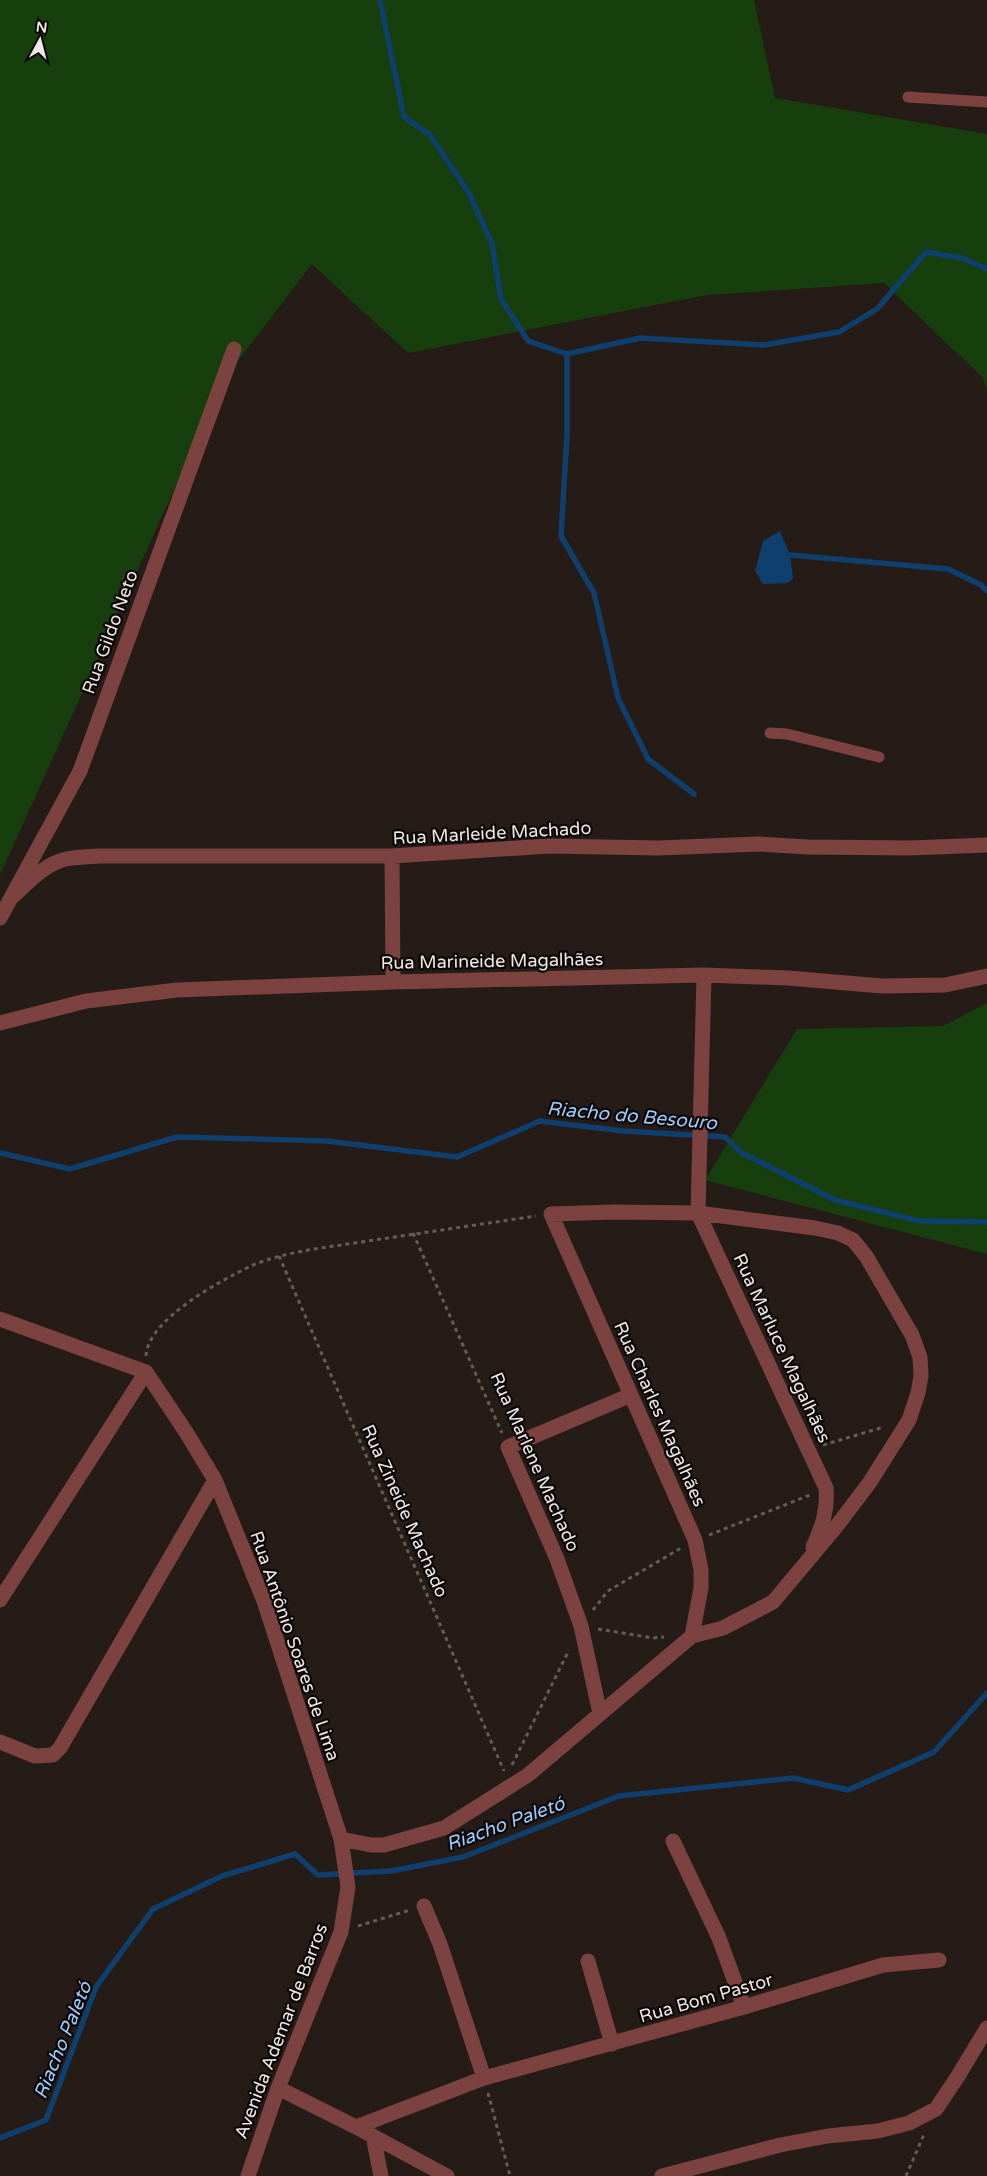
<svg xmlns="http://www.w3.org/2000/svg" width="987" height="2176" font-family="'Varela Round',sans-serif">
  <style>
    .green { fill: #173f0d }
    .water { fill: #0f3f6d }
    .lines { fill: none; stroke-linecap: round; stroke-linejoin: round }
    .stream { stroke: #0f3f6d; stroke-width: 5.5 }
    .path { stroke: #655c57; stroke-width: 3; stroke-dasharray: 4 4; stroke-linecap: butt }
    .lane { stroke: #7b4240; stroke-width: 11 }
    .street { stroke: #7b4240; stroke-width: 15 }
    .labels { text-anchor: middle; stroke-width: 4.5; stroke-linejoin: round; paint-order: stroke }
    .street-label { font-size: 18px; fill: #eee7e3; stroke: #0b0706 }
    .water-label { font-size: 19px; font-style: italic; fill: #9ccbfe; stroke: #0b0706 }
  </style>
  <rect width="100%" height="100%" fill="#261c17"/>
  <!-- green -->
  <path class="green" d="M0,0h754l21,98 212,36v255l-5,-12 -98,-94 -177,12 -299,58 -96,-89 -88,115 -224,496z
    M987,1003v251l-282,-74 92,-151 146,-3z"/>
  <!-- water -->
  <path class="water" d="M780,531l10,24 3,23 -5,5 -25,1 -8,-13 8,-30z"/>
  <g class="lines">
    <!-- stream -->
    <path class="stream" d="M380,0l24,117 26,18 39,58 23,51 9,55 27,42 39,13 73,-16 124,7 75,-13 38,-23 49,-57 36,6 25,11
      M567,354v81l-6,101 33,57 24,105 30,61 46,35
      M790,555l158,14 33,16 6,6
      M0,1153l70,16 107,-32 150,4 130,16 83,-36 83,10 102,6 17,16 93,47 84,21 68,1
      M0,2138l46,-18 50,-133 57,-78 69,-33 73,-22 23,21 73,-4 72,-14 156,-61 174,-18 55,12 86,-38 53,-59"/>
    <!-- path -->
    <path class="path" d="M413,1233l89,200
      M279,1256l225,515
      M146,1356c2,-37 74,-75 105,-90 20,-9 42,-13 63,-17l222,-33
      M823,1445l61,-18
      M709,1535l101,-40
      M593,1610l15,-19 73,-43
      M598,1629l55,9 11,-1
      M512,1765l57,-115
      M358,1926l52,-16
      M488,2093l22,83
      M906,2176l19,-44"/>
    <!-- lane -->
    <path class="lane" d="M908,97l79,5
      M770,733l17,1 92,23"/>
    <!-- street -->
    <path class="street" d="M392,856l1,126
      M11,898c16,-14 33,-34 55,-39 10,-2 22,-2 32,-3h294l157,-10 110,2 99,-4 50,3 102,1 77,-3
      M0,918l80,-147 154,-422
      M704,975l-6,238 128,275c2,22 -4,39 -13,59
      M0,1023l86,-22 91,-11 216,-8 311,-7 84,3 94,8 63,-1 42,-9
      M0,1319l146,53 40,60 29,48 49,121 77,238 7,48 -7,45 -63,156 -30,88
      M0,1600l146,-228
      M600,1714l-19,-88 -24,-67 -49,-112 123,-52
      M0,1742l35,14 18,-1 7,-7 155,-268
      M341,1839l30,6h13l60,-17 84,-53 164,-139 31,-8 50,-26 63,-75 34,-45 39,-62 9,-27 3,-17 -1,-19 -8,-22 -46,-79 -13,-16 -15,-7 -23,-5 -117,-15 -84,-1 -63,2 144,326 6,30v18l-9,48
      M673,1841l46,97 25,69
      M424,1906l16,38 44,134
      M588,1961l24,83
      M278,2088l78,39 91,49
      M356,2127l128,-49 260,-71 139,-42 56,-5
      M373,2136l8,40
      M662,2176l118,-31 48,-9 50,-5 31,-8 27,-14 22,-33 29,-48"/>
  </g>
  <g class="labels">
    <!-- street labels -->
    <g class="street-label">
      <text transform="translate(110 632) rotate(-70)" y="6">Rua Gildo Neto</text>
      <text transform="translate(492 833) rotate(-3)" y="6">Rua Marleide Machado</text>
      <text transform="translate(492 961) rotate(-1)" y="6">Rua Marineide Magalhães</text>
      <text transform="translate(782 1348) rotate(65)" y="6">Rua Marluce Magalhães</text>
      <text transform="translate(660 1414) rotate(66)" y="6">Rua Charles Magalhães</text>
      <text transform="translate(535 1462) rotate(66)" y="6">Rua Marlene Machado</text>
      <text transform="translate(405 1511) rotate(66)" y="6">Rua Zineide Machado</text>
      <text transform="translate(295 1646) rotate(71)" y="6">Rua Antônio Soares de Lima</text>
      <text transform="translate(706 1998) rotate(-16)" y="6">Rua Bom Pastor</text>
      <text transform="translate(281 2031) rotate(-69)" y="6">Avenida Ademar de Barros</text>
    </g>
    <!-- water labels -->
    <g class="water-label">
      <text transform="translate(632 1115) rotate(5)" y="7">Riacho do Besouro</text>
      <text transform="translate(505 1823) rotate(-20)" y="7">Riacho Paletó</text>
      <text transform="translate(62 2040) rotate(-68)" y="7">Riacho Paletó</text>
    </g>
  </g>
  <!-- north arrow -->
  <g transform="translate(40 40) rotate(7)" stroke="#0b0706" stroke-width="4" paint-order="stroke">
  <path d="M0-4L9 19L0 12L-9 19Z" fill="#eee7e3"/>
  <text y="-8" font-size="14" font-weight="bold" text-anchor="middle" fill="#eee7e3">N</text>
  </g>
</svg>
